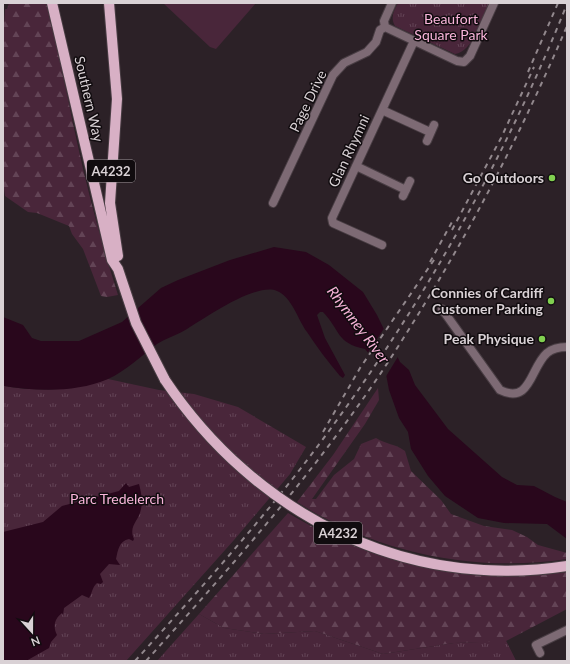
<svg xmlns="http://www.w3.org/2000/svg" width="570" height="664" font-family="Lato,sans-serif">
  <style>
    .green { fill: #49263a }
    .forest { fill: url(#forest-firs) }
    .park { fill: url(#park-tufts) }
    .water { fill: #29071c }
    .pier { fill: #2c2127 }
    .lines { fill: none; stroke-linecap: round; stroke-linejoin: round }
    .street-casing { stroke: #483d43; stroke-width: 10 }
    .primary-casing { stroke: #483d43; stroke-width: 12 }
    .street { stroke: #7d6a74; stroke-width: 8 }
    .primary { stroke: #d8b0c5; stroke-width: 10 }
    .rail { stroke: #92888d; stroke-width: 2; stroke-dasharray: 5 5; stroke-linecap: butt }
    .primary-bridge-casing { stroke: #483d43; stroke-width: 12; stroke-linecap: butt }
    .primary-bridge { stroke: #d8b0c5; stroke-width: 10 }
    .poi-dot { fill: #81d050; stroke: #110c0f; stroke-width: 1.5 }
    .labels { text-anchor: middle; stroke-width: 3; stroke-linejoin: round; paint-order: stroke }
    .shield { fill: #110c0f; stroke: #9d969a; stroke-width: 1 }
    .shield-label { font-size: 13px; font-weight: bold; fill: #d9d1d5 }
    .park-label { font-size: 14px; fill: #f9b4da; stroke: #110c0f }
    .street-label { font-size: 14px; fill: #d9d1d5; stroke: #110c0f }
    .poi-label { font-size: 14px; font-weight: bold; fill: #d9d1d5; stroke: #110c0f; text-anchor: end }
    .water-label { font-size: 15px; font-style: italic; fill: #f6b2d7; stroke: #110c0f }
  </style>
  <defs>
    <pattern id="forest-firs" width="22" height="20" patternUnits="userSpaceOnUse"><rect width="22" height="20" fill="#49263a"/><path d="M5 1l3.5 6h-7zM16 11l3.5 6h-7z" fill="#634456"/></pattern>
    <pattern id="park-tufts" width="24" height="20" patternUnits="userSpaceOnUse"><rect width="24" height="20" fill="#49263a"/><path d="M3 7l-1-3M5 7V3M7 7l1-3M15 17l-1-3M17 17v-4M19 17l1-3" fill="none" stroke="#634456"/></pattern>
  </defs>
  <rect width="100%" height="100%" fill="#2c2127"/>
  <!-- green -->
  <path class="green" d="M163,3h93l-40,46 -6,-2z"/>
  <!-- forest -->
  <path class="forest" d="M9,3h37c13,46 21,93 31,139 11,52 25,102 41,153l-11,2 -6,-1 -18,-47 -11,-15 -3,-8 -32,-13 -9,-1 -23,-16 -2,-14v-144l2,-29h2z
    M378,388l1,12 -14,24 -53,75h4l18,-24 20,-16 7,-15 15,-6c11,7 18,5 29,13l6,20 30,29 10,14 33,12 28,4 15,7 11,8 29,8v6c-94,14 -190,-6 -270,-57l36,-47z
    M288,513c87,52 178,72 279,59v37l-61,32 10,20h-29l3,-19 -36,1 -71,11 -68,-23 -51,3 -40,-6 -25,-14z"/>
  <!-- park -->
  <path class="park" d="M398,3h91c-7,15 -16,49 -34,51l-60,-28c-5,-9 -1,-15 3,-23z
    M108,379l51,11 35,4 44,13 68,40 -16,27 -56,66 -108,121h-123v-275c38,6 68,5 105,-7z
    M199,614l25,14 40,6 51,-3 68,23 71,-11 52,-2 10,20h-359z"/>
  <!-- water -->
  <path class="water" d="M274,247l32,5 23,13 34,27 14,23 23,47 9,8 6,15 33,44 54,48 15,8 17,1 21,11 12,5v37l-20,-15 -43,-1 -26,-5 -33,-22 -17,-20 -17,-27 -3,-17 -9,-14 -10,-28 -3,-16 -21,-25c-29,-6 -24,-18 -42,-37h-3l-3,3 8,23 20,37 -2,3 -3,-2c-12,-14 -23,-29 -33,-44 -9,-12 -15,-35 -30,-41 -21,-9 -72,27 -90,38 -9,6 -21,9 -30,15 -16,12 -31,27 -49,35 -33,14 -71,12 -105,7v-69l20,8 9,13 9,3h38l43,-19 39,-34 17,-8 52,-20z
    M126,483l3,4 10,-3c2,8 4,17 2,25 -2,12 -13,17 -7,30l-1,2 -4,-2c-10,2 -11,11 -13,20l4,6 -11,-1 -9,10 3,8 -2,2 -4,-1c-5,4 -5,11 -8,15l-7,-3 -18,13 -1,7 -1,-2c-8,6 -9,14 -5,22l-6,7 -2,6 -23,13h-23v-129l40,-10 19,-16 57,-15z"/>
  <!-- pier -->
  <path class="pier" d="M385,327l14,28 -14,23 -18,-24z"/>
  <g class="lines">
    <defs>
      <path id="street" d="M392,3l-8,18 1,6 72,34 7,1 6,-6 24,-53
        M382,110l48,22
        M427,141l7,-16
        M356,166l50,24
        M403,196l7,-15
        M273,203l60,-128 11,-12 23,-11 9,-10 4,-12 5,-3
        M382,245l-49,-22 -1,-5 82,-177
        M442,309l58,81c31,15 30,-22 47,-37 6,-5 12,-6 20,-6
        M540,653l-4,-8 31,-15"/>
      <path id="primary" d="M52,3l60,257 6,9 18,54 29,57
        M109,3l8,96 -7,104 8,53"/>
    </defs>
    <!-- street casing -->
    <use href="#street" class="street-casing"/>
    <!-- primary casing -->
    <use href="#primary" class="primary-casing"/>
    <!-- street -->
    <use href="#street" class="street"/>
    <!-- primary -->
    <use href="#primary" class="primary"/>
    <!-- rail -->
    <path class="rail" d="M528,72l30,-69
      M452,230l49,-92 33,-71
      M430,262l22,-40
      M323,432l37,-64 76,-111
      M135,661c57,-63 114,-126 166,-193 109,-141 200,-299 266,-464
      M146,661c75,-83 149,-166 214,-258 26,-36 50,-75 73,-113 51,-85 95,-173 134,-264"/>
    <defs>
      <path id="primary-bridge" d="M165,380c90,134 239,211 402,186"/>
    </defs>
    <!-- primary-bridge casing -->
    <use href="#primary-bridge" class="primary-bridge-casing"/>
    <!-- primary-bridge -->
    <use href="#primary-bridge" class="primary-bridge"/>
  </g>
  <!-- markers -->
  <g class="poi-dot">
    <circle cx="552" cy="178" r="4"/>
    <circle cx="551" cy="301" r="4"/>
    <circle cx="542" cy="339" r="4"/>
  </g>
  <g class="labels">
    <!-- shield labels -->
    <g class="shield">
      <rect x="87" y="160" width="48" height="22" rx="3"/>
      <rect x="314" y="522" width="48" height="22" rx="3"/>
    </g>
    <g class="shield-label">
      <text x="111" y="176">A4232</text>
      <text x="338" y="538">A4232</text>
    </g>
    <!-- park labels -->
    <g class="park-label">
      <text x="451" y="24">Beaufort<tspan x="451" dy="16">Square Park</tspan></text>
      <text x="117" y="504">Parc Tredelerch</text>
    </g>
    <!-- street labels -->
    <g class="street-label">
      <text transform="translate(89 99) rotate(77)" y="5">Southern Way</text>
      <text transform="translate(308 101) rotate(-64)" y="5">Page Drive</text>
      <text transform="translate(349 151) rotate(-65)" y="5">Glan Rhymni</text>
    </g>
    <!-- poi labels -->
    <g class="poi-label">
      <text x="544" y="183">Go Outdoors</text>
      <text x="543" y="298">Connies of Cardiff<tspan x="543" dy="16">Customer Parking</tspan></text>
      <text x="534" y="344">Peak Physique</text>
    </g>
    <!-- water labels -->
    <g class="water-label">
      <text transform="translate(358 325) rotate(53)" y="5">Rhymney River</text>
    </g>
  </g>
  <!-- border -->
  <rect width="570" height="664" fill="none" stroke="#d9d1d5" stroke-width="8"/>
  <!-- north arrow -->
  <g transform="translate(32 632) rotate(159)" stroke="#110c0f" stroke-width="3" paint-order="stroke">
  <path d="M0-3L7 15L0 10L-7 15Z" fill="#d9d1d5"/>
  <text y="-6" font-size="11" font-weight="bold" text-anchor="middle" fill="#d9d1d5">N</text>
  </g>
</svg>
